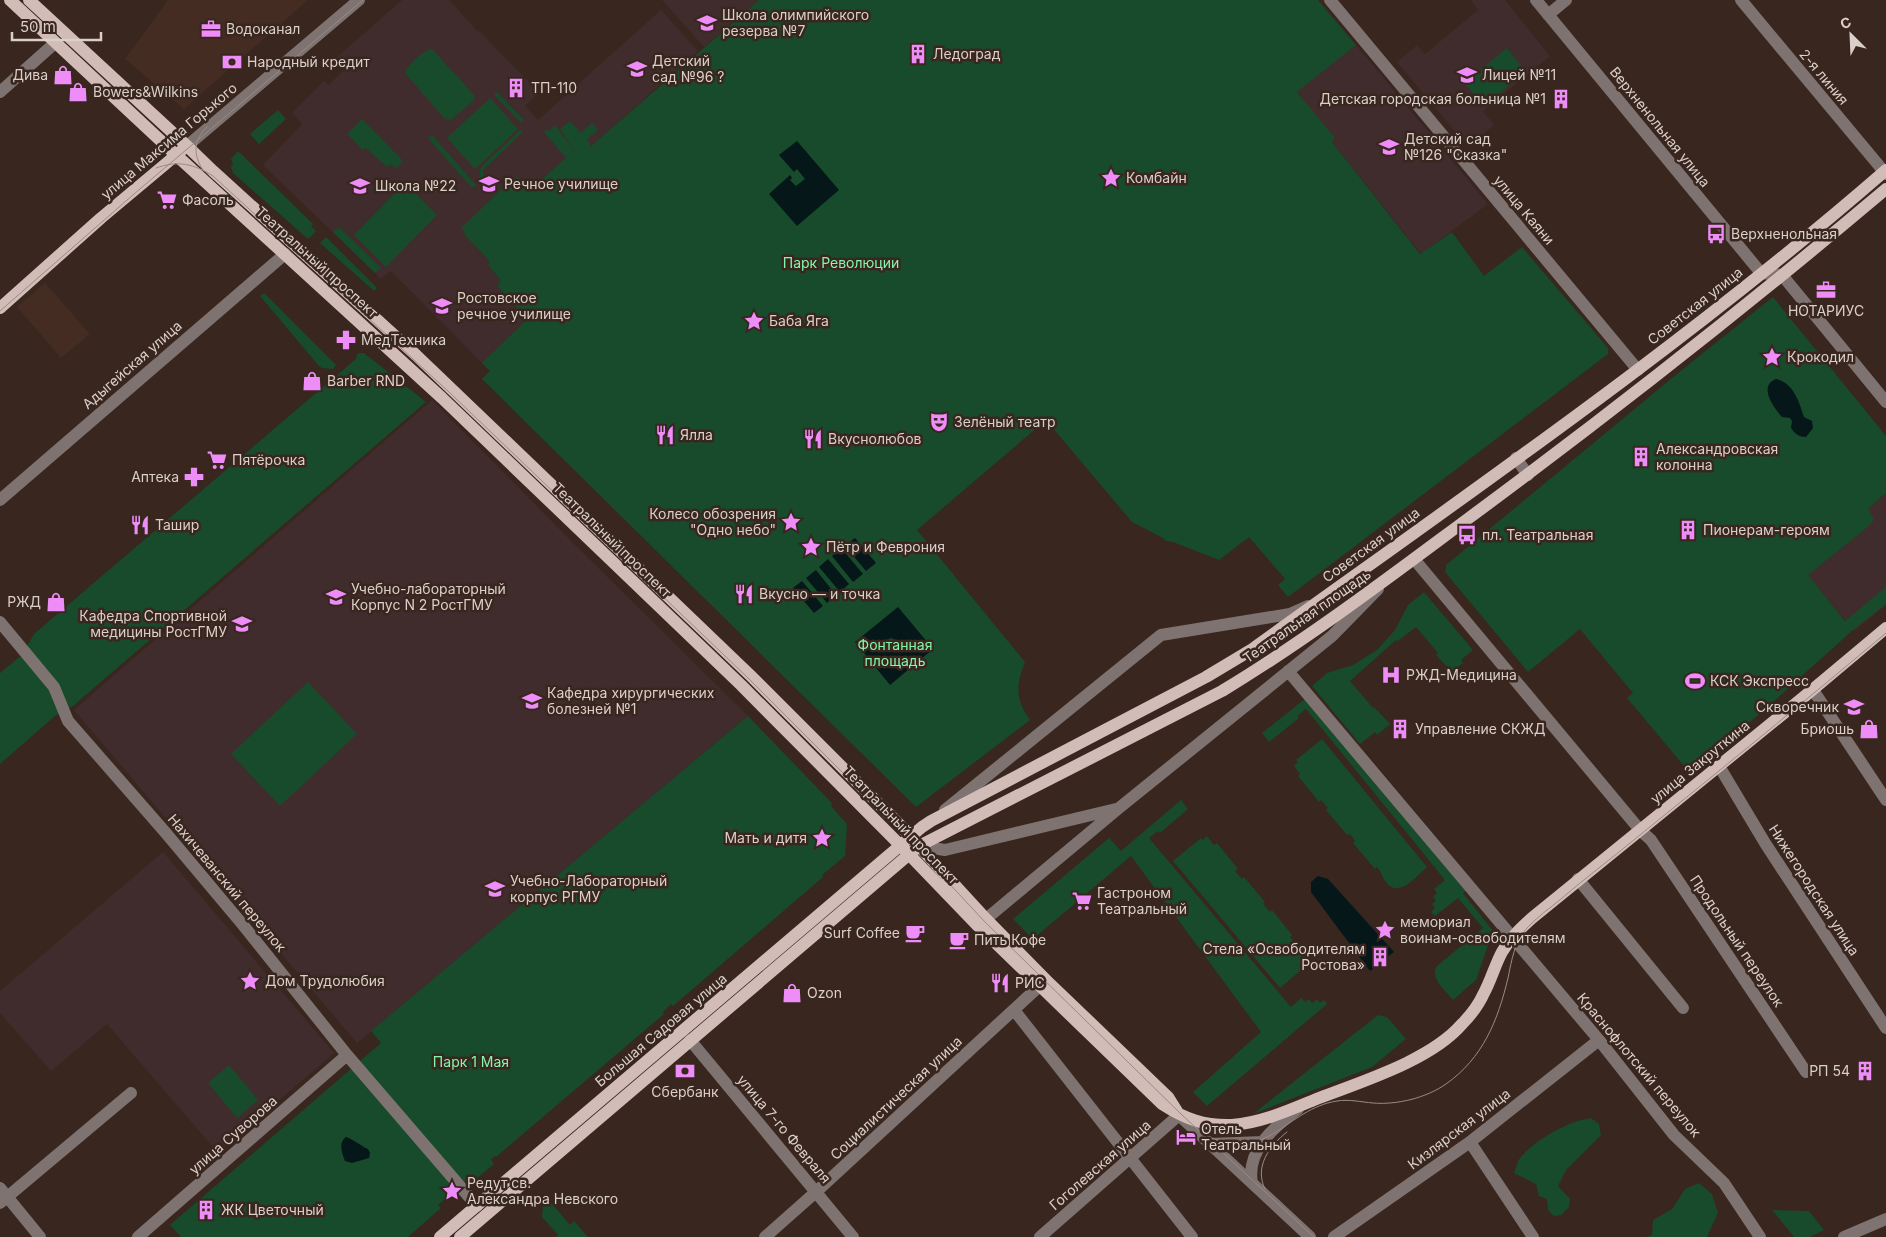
<svg xmlns="http://www.w3.org/2000/svg" width="1886" height="1237" font-family="Inter,sans-serif">
  <style>
    .built { fill: #442c22 }
    .education { fill: #412c2d }
    .green { fill: #174b2b }
    .water { fill: #06171a; fill-rule: evenodd }
    .lines { fill: none; stroke-linecap: round; stroke-linejoin: round }
    .minor { stroke: #7e7371; stroke-width: 12 }
    .major { stroke: #d2bcb7; stroke-width: 12 }
    .tram { stroke: #998b85; stroke-width: 1 }
    .labels { text-anchor: middle; stroke-width: 5; stroke-linejoin: round; paint-order: stroke }
    .poi-label { font-size: 14px; fill: #dbcfca; stroke: #38261f; text-anchor: start }
    .street-label { font-size: 14px; fill: #dbcfca; stroke: #38261f }
    .park-label { font-size: 14px; fill: #82f6a9; stroke: #38261f }
  </style>
  <rect width="100%" height="100%" fill="#38261f"/>
  <!-- built -->
  <path class="built" d="M168,0h140l-124,109 -59,-50z
    M45,283l45,51 -29,24 -44,-51z"/>
  <!-- education -->
  <path class="education" d="M402,0h47l28,31h2l60,61 -14,14 13,14 123,-110 37,41 -119,106 -105,88 16,17 -2,3 13,16 -4,5 30,33 -45,44 -91,-92 -10,8 -118,-114 39,-41 -10,-11 32,-32 5,4 17,-17 -10,-10z
    M662,0h97l-55,47z
    M1471,0h34l45,56 -67,55 11,14 -26,22 -71,-85 20,-17 8,9 53,-44z
    M1356,45l132,159 -67,50 -89,-112 -35,-51z
    M432,400l142,144 174,172 -391,327 -283,-333z
    M1886,493v112l-32,26 -47,-56 56,-44 5,-22z
    M163,852l171,201 -116,100 -111,-129 -56,47 -51,-58v-22z"/>
  <!-- green -->
  <path class="green" d="M759,0h559l38,45 -59,47 38,46 -3,4 88,112 32,-22 32,44 38,-29 86,101v6l-320,243 -10,-12 7,-6 -36,-42 -30,23 -46,-18 -7,-1 -3,-3 -31,-16 -86,-102 -129,110 108,132c-9,23 -10,37 5,58l-114,87 -434,-428 8,-8 -8,-8 45,-44 -30,-33 4,-5 -13,-16 2,-3 -26,-28 1,-2 -4,-4 50,-48 7,-3 14,11 34,-30 -22,-26 2,-3 3,2 6,-6 23,32 -18,-28 10,-8 11,12 11,-10 6,7 -11,9 4,7z
    M1507,48l19,24 -42,34 -20,-23z
    M432,49l43,47 -2,5 -22,19 -6,-1 -40,-46c3,-9 19,-23 27,-24z
    M497,92l27,28 -3,3 -27,-28z
    M490,98l28,31 -43,40 -28,-31z
    M278,110l8,9 -27,25 -9,-10z
    M362,119l41,42 -7,7 -6,-4 -3,3 -21,-19 -3,2 -16,-16z
    M520,130l3,2 -40,38v4l8,10 -1,4 -2,1 -9,-12 2,-10z
    M432,135l44,50 -4,3 -44,-50z
    M238,151l75,73 -2,2 5,5 -8,8 -75,-66 -2,-7 2,-2 -2,-5z
    M405,183l32,32 -51,52 -32,-32z
    M339,227l42,41 -6,5 -42,-41z
    M326,237l51,51 -3,3 -54,-48z
    M264,293l72,72 -3,4 -11,-1 -3,-2 -59,-70z
    M1773,297l113,139v57l-18,16 6,11 -11,11 -55,44 37,46 41,-34v17l-33,26 -90,81 -74,61 -62,-74 6,-5 -53,-64 -52,43 -83,-100 1,-7 226,-187z
    M359,353h5l62,49 -353,304 -18,10 -55,48v-91l22,-18 12,-21 323,-276 -1,-2z
    M1424,592l49,58 -12,10 2,3 -11,9 -16,-17 2,-2 -22,-26 -18,14 -2,-1 -46,41 23,27 1,-1 16,17 -13,11 -2,-3 -15,12 -48,-58 15,-13 26,-8 24,-15 18,-20 13,-25z
    M308,682l49,52 -77,72 -49,-52z
    M1306,698l160,193 -3,2 30,38 -17,49 -23,20c-8,-10 -24,-22 -16,-34l46,-38 -25,-30 -23,18 -4,-4 4,-4 -3,-4 4,-3 -3,-4 4,-4 -3,-4 11,-9 -139,-171 -9,7 2,2 -30,24 -7,-9z
    M748,716l81,84 3,4 -1,2 16,18 -2,32 -23,19 1,2 -150,129 -2,-2 -8,8 1,2 -168,143 -1,-1 -4,3 3,5 -23,19 -3,-4 -30,26 3,3 -33,29h-227l-11,-12 211,-182 -10,-12z
    M1322,739l105,128c-8,7 -25,28 -37,19 -8,-6 -7,-12 -13,-19l-2,2 -22,-26 2,-2 -5,-7 -3,1 -21,-25 2,-2 -7,-8 -2,2 -21,-26 2,-2 -6,-8 4,-4 -2,-2z
    M1181,800l7,9 -28,24 -2,-2 -9,7 142,169 10,-9 4,4 4,-3 3,4 5,-4 3,4 4,-3 3,4 -120,102 -14,-14 68,-60 -130,-176 -98,83 -20,-20 96,-81 12,13z
    M1207,836l7,9 3,-2 21,26 -3,2 7,8 2,-2 21,25 -2,2 7,8 2,-2 20,25 -2,2 7,9 3,-2c6,7 7,13 6,22l-26,22 -107,-127 28,-23 2,2z
    M1378,1015l9,2 19,22 -34,28 -119,47z
    M229,1065l29,35 -21,18 -29,-35z
    M1591,1118l8,6 2,11 -35,35 -8,16 12,13 -1,8 -8,8 -7,1 -6,-6 -1,-11 -8,-3 -3,-12 -22,-11c2,-5 3,-11 6,-15 14,-18 49,-37 71,-40z
    M1699,1183l13,11 6,19 -11,24h-60l5,-2 1,-15 19,-11 13,-20z
    M544,1194l26,31 4,-4 14,16h-32l2,-2 -16,-18z
    M1772,1210l37,1 15,19 -14,7h-16z"/>
  <!-- water -->
  <path class="water" d="M797,141l42,49 -42,36 -28,-32 21,-19 2,3 -2,2 6,6 9,-7 -8,-10 -3,3 -15,-17z
    M1776,379c18,4 23,23 28,38l8,4 1,7 -7,9c-7,0 -11,-3 -15,-9l1,-7 -2,-3 -8,-1c-9,-10 -24,-31 -6,-38z
    M855,538l21,25 -10,8 -21,-25z
    M842,549l21,25 -10,8 -21,-26z
    M828,559l21,25 -9,8 -21,-25z
    M816,570l20,25 -9,8 -21,-25z
    M802,581l21,25 -9,7 -21,-25z
    M898,607l35,42 -43,36 -35,-43zM891,638l5,2 3,5 -3,6 -5,1 -5,-2 -2,-5 2,-5z
    M1318,876l10,3 66,73 -8,6 -7,-7 -6,5 6,8 -9,7 -59,-79v-10z
    M346,1137c3,0 17,10 22,12l2,4 -1,5 -17,5 -7,-2c-3,-7 -7,-19 1,-24z"/>
  <g class="lines">
    <!-- minor -->
    <path class="minor" d="M1330,0l308,370
      M1536,0l225,273 21,2 104,127
      M1741,0l145,174
      M1548,15l18,-15
      M0,92l55,-49
      M187,146l172,-146
      M1516,458l12,17
      M0,500l285,-246
      M1414,559l226,271 11,10 155,232
      M0,622l54,65 14,34 97,111 78,93 104,130 130,151
      M1288,671l311,369 75,95 50,48 36,54
      M1813,690l73,110
      M1719,766l46,77 121,185
      M945,810l216,-175 129,-21 18,-8
      M919,846l26,4 171,-41
      M1578,879l105,129
      M986,919l133,-111 213,-172 46,-47
      M1014,1010l178,227
      M690,1040l163,197
      M1470,1142l63,95
      M1210,1144l53,-2
      M1252,1183c-6,-33 22,-56 46,-74
      M0,1188l40,49
      M0,1203l131,-110
      M138,1237l209,-182
      M765,1237l52,-46 229,-211
      M1040,1237l139,-122 131,122
      M1334,1237l136,-95 129,-102
      M1844,1237l42,-18"/>
    <!-- major -->
    <path class="major" d="M10,0l166,155 266,243 299,287 159,160 78,81 184,178c23,15 42,22 70,21 30,-2 60,-16 87,-27 44,-17 112,-38 143,-74 9,-9 17,-20 22,-31 7,-13 11,-28 18,-41 8,-14 19,-24 30,-34l273,-222 81,-68
      M29,0l158,146 26,25 203,184 335,321 146,146 89,97 60,61 122,117 10,16
      M0,308l101,-90 80,-67
      M440,1237l482,-410 9,-6 275,-144 45,-27c215,-155 435,-306 635,-480
      M460,1237l459,-391 303,-155c86,-52 166,-113 247,-173 142,-105 282,-215 417,-329"/>
    <!-- tram -->
    <path class="tram" d="M156,168c22,-8 38,-4 57,8l236,216 299,286 146,146 90,97 197,193 133,123
      M203,170c-10,-15 -10,-30 4,-43
      M0,311l134,-117 229,-194
      M1209,1137c60,26 77,-28 128,-36 12,-2 24,1 36,2 24,2 53,-5 73,-19 37,-26 52,-64 62,-106 4,-19 6,-35 19,-50 10,-11 23,-20 34,-29 24,-21 50,-40 74,-60 84,-68 168,-136 251,-206
      M1265,1189c-11,-22 4,-43 22,-57"/>
  </g>
  <!-- icons -->
  <defs>
    <symbol id="school-bare" viewBox="-9 -9 18 18"><path d="M0-5L7-2L0 1L-7-2ZM-4 1L0 2.5L4 1V4Q0 6-4 4Z" fill="#ee8cf8" stroke="#38261f" stroke-width="2.5" paint-order="stroke"/></symbol>
    <symbol id="office-bare" viewBox="-9 -9 18 18"><path d="M-6-3h4V-5.5h4V-3h4V5H-6ZM-1-4.5V-3h2v-1.5ZM-6 0V1H6V0Z" fill="#ee8cf8" stroke="#38261f" stroke-width="2.5" paint-order="stroke"/></symbol>
    <symbol id="building-bare" viewBox="-9 -9 18 18"><path d="M-4-6H4V6H1V3H-1V6H-4ZM-2.5-4.3h1.7v1.8h-1.7ZM.8-4.3h1.7v1.8H.8ZM-2.5-1h1.7V.8h-1.7ZM.8-1h1.7V.8H.8Z" fill="#ee8cf8" stroke="#38261f" stroke-width="2.5" paint-order="stroke"/></symbol>
    <symbol id="bank-bare" viewBox="-9 -9 18 18"><path d="M-6-4H6V4H-6ZM0-2.3a2.3 2.3 0 1 0 0 4.6a2.3 2.3 0 1 0 0-4.6Z" fill="#ee8cf8" stroke="#38261f" stroke-width="2.5" paint-order="stroke"/></symbol>
    <symbol id="shop-bare" viewBox="-9 -9 18 18"><path d="M-5-2.5h2.3a2.7 3.5 0 0 1 5.4 0H5L5.5 6h-11ZM-1.5-2.5h3a1.5 2.3 0 0 0-3 0Z" fill="#ee8cf8" stroke="#38261f" stroke-width="2.5" paint-order="stroke"/></symbol>
    <symbol id="sight-bare" viewBox="-9 -9 18 18"><path d="M0-6L1.8-2.2L6-1.7L2.9 1.2L3.7 5.4L0 3.3L-3.7 5.4L-2.9 1.2L-6-1.7L-1.8-2.2Z" fill="#ee8cf8" stroke="#38261f" stroke-width="2.5" paint-order="stroke"/></symbol>
    <symbol id="supermarket-bare" viewBox="-9 -9 18 18"><path d="M-6-5.5h2.5l.6 2H6L4.5 2H-2.5L-4.4-4H-6ZM-1.5 3.2a1.3 1.3 0 1 0 .1 0ZM3 3.2a1.3 1.3 0 1 0 .1 0Z" fill="#ee8cf8" stroke="#38261f" stroke-width="2.5" paint-order="stroke"/></symbol>
    <symbol id="bus-bare" viewBox="-9 -9 18 18"><path d="M-5-6H5V4H4V6H2V4H-2V6H-4V4H-5ZM-3.5-4V0h7V-4ZM-3.5 1.2v1.5H-2V1.2ZM2 1.2v1.5H3.5V1.2Z" fill="#ee8cf8" stroke="#38261f" stroke-width="2.5" paint-order="stroke"/></symbol>
    <symbol id="university-bare" viewBox="-9 -9 18 18"><path d="M0-5L7-2L0 1L-7-2ZM-4 1L0 2.5L4 1V4Q0 6-4 4Z" fill="#ee8cf8" stroke="#38261f" stroke-width="2.5" paint-order="stroke"/></symbol>
    <symbol id="pharmacy-bare" viewBox="-9 -9 18 18"><path d="M-2-6h4v4h4v4h-4v4h-4v-4h-4v-4h4Z" fill="#ee8cf8" stroke="#38261f" stroke-width="2.5" paint-order="stroke"/></symbol>
    <symbol id="theatre-bare" viewBox="-9 -9 18 18"><path d="M-5-5.5Q0-4 5-5.5V0Q5 5 0 6Q-5 5-5 0ZM-3.3-2.5H-1v1.5H-3.3ZM1-2.5H3.3v1.5H1ZM-2.8 1Q0 5.5 2.8 1Z" fill="#ee8cf8" stroke="#38261f" stroke-width="2.5" paint-order="stroke"/></symbol>
    <symbol id="restaurant-bare" viewBox="-9 -9 18 18"><path d="M-5-6h1v4h1v-4h1v4h1v-4h1v5L-1.5 .5V6h-2V.5L-5-1ZM5-6V6H3V1.5H1.5Q1.5-4 5-6Z" fill="#ee8cf8" stroke="#38261f" stroke-width="2.5" paint-order="stroke"/></symbol>
    <symbol id="hospital-bare" viewBox="-9 -9 18 18"><path d="M-5-5h3v3.5h4V-5h3V5h-3V1.5h-4V5h-3Z" fill="#ee8cf8" stroke="#38261f" stroke-width="2.5" paint-order="stroke"/></symbol>
    <symbol id="stadium-bare" viewBox="-9 -9 18 18"><path d="M0-5a6.5 5 0 1 0 0 10a6.5 5 0 1 0 0-10ZM-3.5-1.8h7v3.6h-7Z" fill="#ee8cf8" stroke="#38261f" stroke-width="2.5" paint-order="stroke"/></symbol>
    <symbol id="cafe-bare" viewBox="-9 -9 18 18"><path d="M-5.5-4.5H6V0H3Q3 3.5 0 3.5H-2.5Q-5.5 3.5-5.5 0ZM3-3.2v2h1.7v-2ZM-6 4.5H4V6H-6Z" fill="#ee8cf8" stroke="#38261f" stroke-width="2.5" paint-order="stroke"/></symbol>
    <symbol id="hotel-bare" viewBox="-9 -9 18 18"><path d="M-6-4.5h1.5V1H6V5H4.5V3h-9V5H-6ZM-4 0a1.8 1.8 0 1 1 3.6 0ZM.5 0V-2.5h3Q6-2.5 6 0Z" fill="#ee8cf8" stroke="#38261f" stroke-width="2.5" paint-order="stroke"/></symbol>
  </defs>
  <g fill-rule="evenodd">
    <use href="#school-bare" x="693" y="9" width="28" height="28"/>
    <use href="#office-bare" x="197" y="15" width="28" height="28"/>
    <use href="#building-bare" x="904" y="40" width="28" height="28"/>
    <use href="#bank-bare" x="218" y="48" width="28" height="28"/>
    <use href="#school-bare" x="623" y="55" width="28" height="28"/>
    <use href="#shop-bare" x="49" y="61" width="28" height="28"/>
    <use href="#school-bare" x="1453" y="61" width="28" height="28"/>
    <use href="#building-bare" x="502" y="74" width="28" height="28"/>
    <use href="#shop-bare" x="64" y="78" width="28" height="28"/>
    <use href="#building-bare" x="1547" y="85" width="28" height="28"/>
    <use href="#school-bare" x="1375" y="133" width="28" height="28"/>
    <use href="#sight-bare" x="1097" y="164" width="28" height="28"/>
    <use href="#school-bare" x="475" y="170" width="28" height="28"/>
    <use href="#school-bare" x="346" y="172" width="28" height="28"/>
    <use href="#supermarket-bare" x="153" y="186" width="28" height="28"/>
    <use href="#bus-bare" x="1702" y="220" width="28" height="28"/>
    <use href="#office-bare" x="1812" y="276" width="28" height="28"/>
    <use href="#university-bare" x="428" y="292" width="28" height="28"/>
    <use href="#sight-bare" x="740" y="307" width="28" height="28"/>
    <use href="#pharmacy-bare" x="332" y="326" width="28" height="28"/>
    <use href="#sight-bare" x="1758" y="343" width="28" height="28"/>
    <use href="#shop-bare" x="298" y="367" width="28" height="28"/>
    <use href="#theatre-bare" x="925" y="408" width="28" height="28"/>
    <use href="#restaurant-bare" x="651" y="421" width="28" height="28"/>
    <use href="#restaurant-bare" x="799" y="425" width="28" height="28"/>
    <use href="#building-bare" x="1627" y="443" width="28" height="28"/>
    <use href="#supermarket-bare" x="203" y="446" width="28" height="28"/>
    <use href="#pharmacy-bare" x="180" y="463" width="28" height="28"/>
    <use href="#sight-bare" x="777" y="508" width="28" height="28"/>
    <use href="#restaurant-bare" x="126" y="511" width="28" height="28"/>
    <use href="#building-bare" x="1674" y="516" width="28" height="28"/>
    <use href="#bus-bare" x="1453" y="521" width="28" height="28"/>
    <use href="#sight-bare" x="797" y="533" width="28" height="28"/>
    <use href="#restaurant-bare" x="730" y="580" width="28" height="28"/>
    <use href="#university-bare" x="322" y="583" width="28" height="28"/>
    <use href="#shop-bare" x="42" y="588" width="28" height="28"/>
    <use href="#university-bare" x="228" y="610" width="28" height="28"/>
    <use href="#hospital-bare" x="1377" y="661" width="28" height="28"/>
    <use href="#stadium-bare" x="1681" y="667" width="28" height="28"/>
    <use href="#university-bare" x="518" y="687" width="28" height="28"/>
    <use href="#school-bare" x="1840" y="693" width="28" height="28"/>
    <use href="#building-bare" x="1386" y="715" width="28" height="28"/>
    <use href="#shop-bare" x="1855" y="715" width="28" height="28"/>
    <use href="#sight-bare" x="808" y="824" width="28" height="28"/>
    <use href="#university-bare" x="481" y="875" width="28" height="28"/>
    <use href="#supermarket-bare" x="1068" y="887" width="28" height="28"/>
    <use href="#sight-bare" x="1371" y="916" width="28" height="28"/>
    <use href="#cafe-bare" x="901" y="919" width="28" height="28"/>
    <use href="#cafe-bare" x="945" y="926" width="28" height="28"/>
    <use href="#building-bare" x="1366" y="943" width="28" height="28"/>
    <use href="#sight-bare" x="236" y="967" width="28" height="28"/>
    <use href="#restaurant-bare" x="986" y="969" width="28" height="28"/>
    <use href="#shop-bare" x="778" y="979" width="28" height="28"/>
    <use href="#bank-bare" x="671" y="1057" width="28" height="28"/>
    <use href="#building-bare" x="1851" y="1057" width="28" height="28"/>
    <use href="#hotel-bare" x="1172" y="1123" width="28" height="28"/>
    <use href="#sight-bare" x="438" y="1177" width="28" height="28"/>
    <use href="#building-bare" x="192" y="1196" width="28" height="28"/>
  </g>
  <g class="labels">
    <!-- poi labels -->
    <g class="poi-label">
      <text x="722" y="20">Школа олимпийского<tspan x="722" dy="16">резерва №7</tspan></text>
      <text x="226" y="34">Водоканал</text>
      <text x="933" y="59">Ледоград</text>
      <text x="652" y="66">Детский<tspan x="652" dy="16">сад №96 ?</tspan></text>
      <text x="247" y="67">Народный кредит</text>
      <text x="48" y="80" text-anchor="end">Дива</text>
      <text x="1482" y="80">Лицей №11</text>
      <text x="531" y="93">ТП-110</text>
      <text x="93" y="97">Bowers&amp;Wilkins</text>
      <text x="1546" y="104" text-anchor="end">Детская городская больница №1</text>
      <text x="1404" y="144">Детский сад<tspan x="1404" dy="16">№126 "Сказка"</tspan></text>
      <text x="1126" y="183">Комбайн</text>
      <text x="504" y="189">Речное училище</text>
      <text x="375" y="191">Школа №22</text>
      <text x="182" y="205">Фасоль</text>
      <text x="1731" y="239">Верхненольная</text>
      <text x="457" y="303">Ростовское<tspan x="457" dy="16">речное училище</tspan></text>
      <text x="1826" y="316" text-anchor="middle">НОТАРИУС</text>
      <text x="769" y="326">Баба Яга</text>
      <text x="361" y="345">МедТехника</text>
      <text x="1787" y="362">Крокодил</text>
      <text x="327" y="386">Barber RND</text>
      <text x="954" y="427">Зелёный театр</text>
      <text x="680" y="440">Ялла</text>
      <text x="828" y="444">Вкуснолюбов</text>
      <text x="1656" y="454">Александровская<tspan x="1656" dy="16">колонна</tspan></text>
      <text x="232" y="465">Пятёрочка</text>
      <text x="179" y="482" text-anchor="end">Аптека</text>
      <text x="776" y="519" text-anchor="end">Колесо обозрения<tspan x="776" dy="16">"Одно небо"</tspan></text>
      <text x="155" y="530">Ташир</text>
      <text x="1703" y="535">Пионерам-героям</text>
      <text x="1482" y="540">пл. Театральная</text>
      <text x="826" y="552">Пётр и Феврония</text>
      <text x="351" y="594">Учебно-лабораторный<tspan x="351" dy="16">Корпус N 2 РостГМУ</tspan></text>
      <text x="759" y="599">Вкусно — и точка</text>
      <text x="41" y="607" text-anchor="end">РЖД</text>
      <text x="227" y="621" text-anchor="end">Кафедра Спортивной<tspan x="227" dy="16">медицины РостГМУ</tspan></text>
      <text x="1406" y="680">РЖД-Медицина</text>
      <text x="1710" y="686">КСК Экспресс</text>
      <text x="547" y="698">Кафедра хирургических<tspan x="547" dy="16">болезней №1</tspan></text>
      <text x="1839" y="712" text-anchor="end">Скворечник</text>
      <text x="1415" y="734">Управление СКЖД</text>
      <text x="1854" y="734" text-anchor="end">Бриошь</text>
      <text x="807" y="843" text-anchor="end">Мать и дитя</text>
      <text x="510" y="886">Учебно-Лабораторный<tspan x="510" dy="16">корпус РГМУ</tspan></text>
      <text x="1097" y="898">Гастроном<tspan x="1097" dy="16">Театральный</tspan></text>
      <text x="1400" y="927">мемориал<tspan x="1400" dy="16">воинам-освободителям</tspan></text>
      <text x="900" y="938" text-anchor="end">Surf Coffee</text>
      <text x="974" y="945">Пить Кофе</text>
      <text x="1365" y="954" text-anchor="end">Стела «Освободителям<tspan x="1365" dy="16">Ростова»</tspan></text>
      <text x="265" y="986">Дом Трудолюбия</text>
      <text x="1015" y="988">РИС</text>
      <text x="807" y="998">Ozon</text>
      <text x="1850" y="1076" text-anchor="end">РП 54</text>
      <text x="685" y="1097" text-anchor="middle">Сбербанк</text>
      <text x="1201" y="1134">Отель<tspan x="1201" dy="16">Театральный</tspan></text>
      <text x="467" y="1188">Редут св.<tspan x="467" dy="16">Александра Невского</tspan></text>
      <text x="221" y="1215">ЖК Цветочный</text>
    </g>
    <!-- street labels -->
    <g class="street-label">
      <text transform="translate(1824 77) rotate(50)" y="5">2-я линия</text>
      <text transform="translate(1660 127) rotate(51)" y="5">Верхненольная улица</text>
      <text transform="translate(169 141) rotate(-40)" y="5">улица Максима Горького</text>
      <text transform="translate(1524 210) rotate(50)" y="5">улица Каяни</text>
      <text transform="translate(317 262) rotate(42)" y="5">Театральный проспект</text>
      <text transform="translate(1695 306) rotate(-38)" y="5">Советская улица</text>
      <text transform="translate(132 365) rotate(-41)" y="5">Адыгейская улица</text>
      <text transform="translate(612 540) rotate(44)" y="5">Театральный проспект</text>
      <text transform="translate(1371 545) rotate(-36)" y="5">Советская улица</text>
      <text transform="translate(1307 616) rotate(-35)" y="5">Театральная площадь</text>
      <text transform="translate(1700 762) rotate(-39)" y="5">улица Закруткина</text>
      <text transform="translate(901 825) rotate(46)" y="5">Театральный проспект</text>
      <text transform="translate(227 883) rotate(50)" y="5">Нахичеванский переулок</text>
      <text transform="translate(1814 890) rotate(57)" y="5">Нижегородская улица</text>
      <text transform="translate(1737 941) rotate(56)" y="5">Продольный переулок</text>
      <text transform="translate(661 1030) rotate(-40)" y="5">Большая Садовая улица</text>
      <text transform="translate(1639 1065) rotate(50)" y="5">Краснофлотский переулок</text>
      <text transform="translate(896 1098) rotate(-43)" y="5">Социалистическая улица</text>
      <text transform="translate(784 1129) rotate(50)" y="5">улица 7-го Февраля</text>
      <text transform="translate(1459 1129) rotate(-37)" y="5">Кизлярская улица</text>
      <text transform="translate(233 1135) rotate(-41)" y="5">улица Суворова</text>
      <text transform="translate(1100 1165) rotate(-41)" y="5">Гоголевская улица</text>
    </g>
    <!-- park labels -->
    <g class="park-label">
      <text x="841" y="268">Парк Революции</text>
      <text x="895" y="650">Фонтанная<tspan x="895" dy="16">площадь</tspan></text>
      <text x="471" y="1067">Парк 1 Мая</text>
    </g>
  </g>
  <!-- north arrow -->
  <g transform="translate(1851 35) rotate(336)" stroke="#38261f" stroke-width="4" paint-order="stroke">
  <path d="M0-4L9 19L0 12L-9 19Z" fill="#dbcfca"/>
  <text y="-8" font-size="14" font-weight="bold" text-anchor="middle" fill="#dbcfca">С</text>
  </g>
  <!-- scale -->
  <path d="M12 32v8h89v-8" fill="none" stroke="#dbcfca" stroke-width="2.5"/>
  <text x="20" y="32" font-size="15" fill="#dbcfca" stroke="#38261f" stroke-width="4" paint-order="stroke">50 m</text>
</svg>
